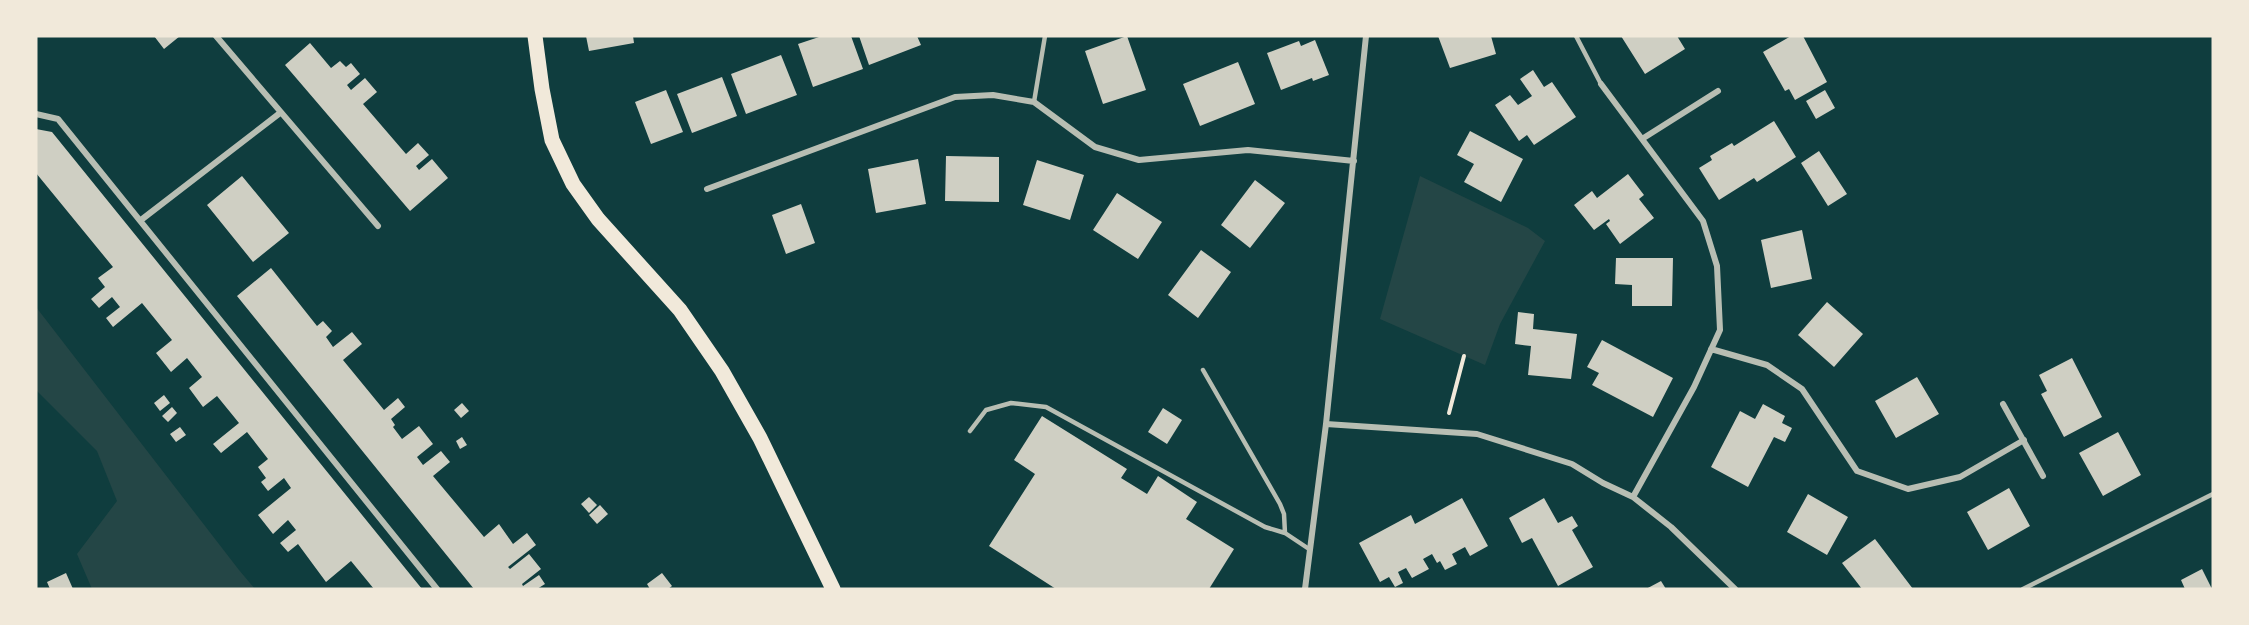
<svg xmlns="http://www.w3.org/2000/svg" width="2249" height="625" font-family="'Sofia Sans Condensed',sans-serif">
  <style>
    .green { fill: #244646 }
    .building { fill: #cfcfc3 }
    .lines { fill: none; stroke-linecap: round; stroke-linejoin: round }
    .path { stroke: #f1e9da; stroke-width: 4 }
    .service { stroke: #b8beb3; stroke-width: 4.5 }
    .minor { stroke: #b8beb3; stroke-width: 6 }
    .primary { stroke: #f1e9da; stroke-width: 15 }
  </style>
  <rect width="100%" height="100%" fill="#0f3d3e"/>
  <!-- green -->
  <path class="green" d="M1420,176l108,52 17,13 -45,83 -15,41 -105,-46z
    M36,307l203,263 16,19h-163l-15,-35 40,-53 -20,-50 -61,-61z"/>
  <!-- building -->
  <path class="building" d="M154,36h26l-16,13z
    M586,36h47l1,7 -45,8z
    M822,36h29l12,33 -50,18 -15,-43z
    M859,36h58l4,9 -52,20z
    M1127,36l19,54 -43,14 -18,-53z
    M1438,36h53l5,18 -46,14z
    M1621,36h56l8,13 -40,25z
    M1791,36h12l24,46 -32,18 -6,-11 -4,2 -22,-39z
    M1315,40l14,35 -16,6 -1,-3 -31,12 -14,-37 32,-12 2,5z
    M310,43l21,25 9,-7 6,6 5,-4 9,11 -13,11 4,5 14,-12 12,14 -14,12 43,50 12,-11 11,12 -13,11 3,4 13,-11 16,19 -38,33 -125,-146z
    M781,55l16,40 -51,19 -15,-40z
    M1238,62l17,42 -55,22 -17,-42z
    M1533,70l11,17 8,-5 24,35 -42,28 -7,-10 -8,6 -24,-36 15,-10 8,10 14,-9 -12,-17z
    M722,77l15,39 -45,17 -15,-39z
    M666,90l17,42 -32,12 -16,-42z
    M1825,90l10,18 -19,11 -10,-18z
    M1774,121l22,36 -39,25 -3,-4 -35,22 -20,-32 13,-8 -2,-4 22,-13 2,3z
    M36,129l16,3 370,457h-48l-23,-28 -25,21 -28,-38 -10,8 -8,-9 16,-13 -8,-10 -15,14 -15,-19 33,-27 -7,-10 -16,13 -7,-9 5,-4 -8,-11 10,-8 -21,-27 -26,21 -8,-9 26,-21 -22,-27 -14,11 -14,-19 13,-11 -15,-19 -16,14 -15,-19 16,-13 -30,-37 -29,24 -7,-9 14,-11 -8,-10 -13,11 -8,-9 14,-12 -7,-9 15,-11 -77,-94z
    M1470,131l53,28 -22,43 -37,-20 10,-18 -17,-9z
    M1819,151l28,43 -19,12 -27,-43z
    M946,156l53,1v45l-54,-1z
    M918,159l8,45 -50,9 -8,-44z
    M1037,160l47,15 -14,45 -47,-15z
    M1628,174l16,21 -5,4 15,19 -34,26 -14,-20 4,-3 -1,-2 -15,11 -20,-25 18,-14 5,7z
    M242,176l47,57 -36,29 -46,-57z
    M1255,180l30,23 -35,45 -29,-23z
    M1117,193l45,29 -24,37 -45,-29z
    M801,204l14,39 -29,11 -14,-39z
    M1802,230l10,49 -41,9 -10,-48z
    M1201,250l30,22 -33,46 -30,-23z
    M1616,258h57l-1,48h-40v-21l-17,-1z
    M271,268l46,58 6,-5 9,10 -6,6 7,10 19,-15 10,12 -19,16 41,50 14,-12 7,9 -14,12 4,6 -2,2 9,12 17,-13 14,18 -16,13 6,8 18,-14 9,11 -17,14 51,61 15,-13 14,20 14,-11 9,12 -28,22 2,2 19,-15 12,15 -19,15 1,2 16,-11 6,9 -8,5h-63l-237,-293z
    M1827,302l36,32 -29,33 -36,-32z
    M1518,312l16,2 -1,15 44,5 -6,45 -43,-4 3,-29 -16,-2z
    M1602,340l71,38 -20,39 -61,-32 7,-12 -12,-6z
    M2072,358l30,59 -38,20 -23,-43 6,-3 -8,-16z
    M1917,377l22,37 -43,24 -21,-37z
    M164,395l6,8 -10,8 -6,-8z
    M462,403l7,8 -8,7 -7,-8z
    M1763,404l22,12 -3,7 10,5 -7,14 -11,-5 -26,50 -37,-20 29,-56 15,8z
    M172,407l5,6 -9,9 -6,-6z
    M1163,408l19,12 -15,24 -19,-12z
    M1042,416l85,53 -6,9 26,16 11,-18 39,26 -11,17 48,30 -25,40h-153l-67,-43 46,-72 -21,-14z
    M180,427l6,8 -10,7 -6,-8z
    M2118,432l23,43 -38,21 -24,-43z
    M462,437l5,8 -7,4 -4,-8z
    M2009,488l21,38 -42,24 -21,-38z
    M1808,494l40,23 -21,38 -40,-23z
    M589,497l8,8 -8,8 -8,-9z
    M1462,498l26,48 -18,10 -5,-9 -13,7 5,10 -12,6 -5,-9 -3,2 -5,-9 -9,5 6,10 -17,9 -6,-10 -8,4 5,11 -8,4 -6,-10 -9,5 -21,-39 52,-28 4,9z
    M1544,498l14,25 14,-7 6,10 -6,4 21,37 -35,19 -26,-48 -10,5 -13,-25z
    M600,505l8,9 -11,10 -8,-9z
    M1875,539l16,21 22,29h-51l-20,-26z
    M2202,569l10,20h-27l-4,-9z
    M66,573l7,16h-23l-3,-7z
    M662,573l10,13 -4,3h-18l-3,-5z
    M1661,581l5,8h-20z"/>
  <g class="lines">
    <!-- path -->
    <path class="path" d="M1449,413l15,-57"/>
    <!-- service -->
    <path class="service" d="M1576,36l25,48
      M1034,102l11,-66
      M1203,370l77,134 4,10 1,19 24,16
      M970,431l16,-21 25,-7 35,4 219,120 20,6
      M2023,589l190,-95"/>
    <!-- minor -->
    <path class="minor" d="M216,36l162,190
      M1601,84l102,137 14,45 3,64 -26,57 -61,110
      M36,114l22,5 379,470
      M1642,139l76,-48
      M707,189l248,-92 38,-2 41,7 61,45 44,13 109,-10 106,11
      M141,220l139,-107
      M1711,349l56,16 35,24 55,82 51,18 52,-12 64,-37
      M2003,404l40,72
      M1326,424l151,10 95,30 31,19 30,14 38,30 64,62
      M1305,589l21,-165 40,-388"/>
    <!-- primary -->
    <path class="primary" d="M535,36l7,53 10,51 21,44 25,35 82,91 42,61 38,67 73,151"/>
  </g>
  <!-- border -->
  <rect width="2249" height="625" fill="none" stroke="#f1e9da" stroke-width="75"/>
</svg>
